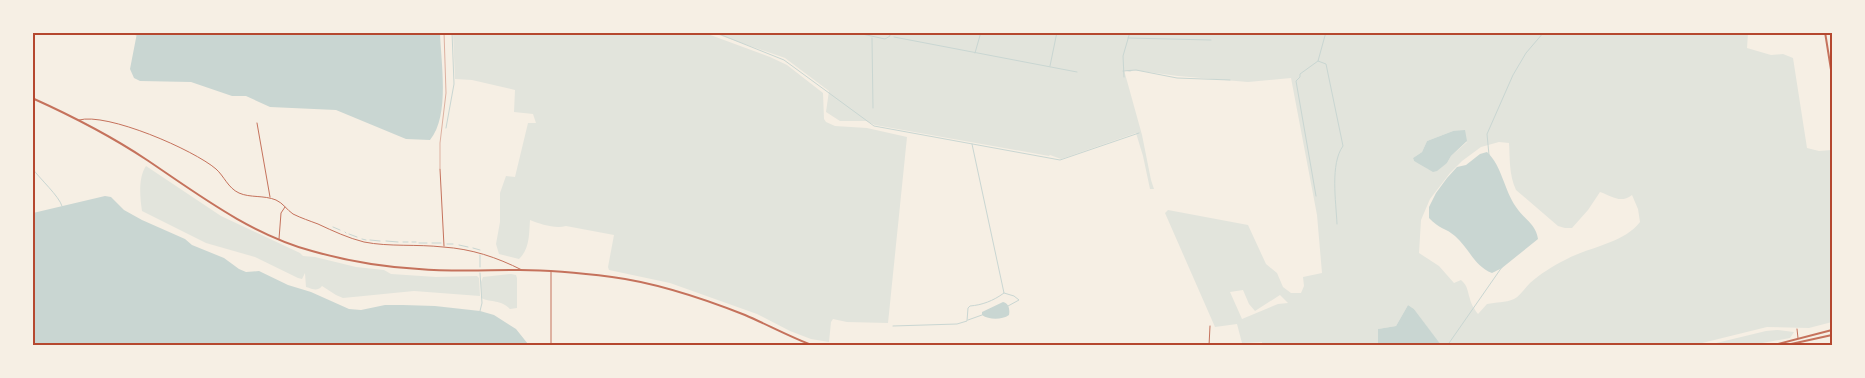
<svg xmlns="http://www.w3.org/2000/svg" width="1865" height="378" font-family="Raleway,sans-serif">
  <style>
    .green { fill: #e2e4dc; fill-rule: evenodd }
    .water { fill: #c9d6d2 }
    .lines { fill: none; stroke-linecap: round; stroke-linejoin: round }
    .stream { stroke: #c9d6d2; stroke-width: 1 }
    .service { stroke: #c5725c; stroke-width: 0.5 }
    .minor { stroke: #c5725c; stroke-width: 1 }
    .tertiary { stroke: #c5725c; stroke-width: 2 }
    .neatline { fill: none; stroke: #b5482f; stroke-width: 2 }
  </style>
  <rect width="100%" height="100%" fill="#f6efe4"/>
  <!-- green -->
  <path class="green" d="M453,33h252l65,24 17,8 36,28 1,26 2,3 9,4 32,2 40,9 -19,186 -41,-1 -14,-3 -2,3 -2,20 -18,-3 -21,-8 -33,-17 -87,-31 -61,-13 -1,-3 6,-32 -48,-9c-11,3 -26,-2 -36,-6 -1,13 0,29 -11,39l-20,-5 -3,-10 4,-22v-29l6,-17 9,1 13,-54h8l-3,-9 -19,-2 1,-22 -43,-10 -17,-1z
    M713,33h1035l-1,15 24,7 12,-1 10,4 14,90 12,3 13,-1v172l-23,6 -42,-1 -73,18 -253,1 -27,-37 -6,-4 -12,21 -18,3v16l-116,1v-4l-20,1 -5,-19 -22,3 -50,-114 3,-3 80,15 18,39 11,9 6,14 8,6h10l3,-7 -1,-9 19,-4 -5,-58 -26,-137 -43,4 -70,-6 -45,-6 -3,2 -6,-2 18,65 9,45 3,9h-4l-7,-33 -7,-23 -75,26 -11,-4 -1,1 -174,-31 -9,-4h-26l-14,-9 3,-21 -44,-33zM1453,131l14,11 -16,14 -4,7 -19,6 -4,-4 -10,-4 -1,-3 9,-6 5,-11zM1499,142l10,1c1,16 0,32 7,47l42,36 7,2h7l16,-18 12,-18c12,4 20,12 32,3l6,14 2,13c-17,22 -52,25 -75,38 -12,6 -25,14 -35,23 -5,5 -10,13 -16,16 -9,4 -18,3 -27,5l-9,10c-3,-4 -7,-10 -8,-15 -3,-9 -2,-13 -9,-19l-7,3 -15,-17 -20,-13 2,-33 9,-21 20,-26 12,-12 19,-14zM1243,290l6,14 6,7 25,-16 8,8 -10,1 -36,15 -12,-27z
    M146,166l75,50 79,37 3,3 12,1 41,10 28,3 7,4 45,3 41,-1 2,2 1,18 -66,-5 -71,7 -7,-3 -14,-9c-5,6 -9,3 -16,1l-1,-14 -3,6 -4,-1 -43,-21 -49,-14 -64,-32c-2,-14 -4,-33 4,-45z
    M511,274l5,1 1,3v30l-7,1c-10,-10 -18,-6 -29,-11v-16l2,-5z
    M1777,330l17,2 -4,6 -39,7h-43l58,-14z"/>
  <!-- water -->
  <path class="water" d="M137,33h303c1,30 10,83 -10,107l-24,-1 -70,-29 -66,-3 -24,-11h-14l-41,-14 -51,-1 -6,-3 -4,-9z
    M1465,130l2,11 -16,15 -4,7 -10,8 -4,1 -19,-11 -1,-3 9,-6 5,-11 26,-10z
    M1487,152c15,14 17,38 29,55 8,12 20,17 22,32l-36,29 -10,5c-18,-7 -23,-25 -37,-37 -9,-8 -16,-7 -26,-18v-11l7,-14 11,-15 10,-11 9,-2 14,-11z
    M105,196l6,1 13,13 18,10 43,19 7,6 32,13 15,11 7,3 13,-1 29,14 23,7 38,17 12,1 24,-5h18l32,1 45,5 14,4 22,14 12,15 -495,1v-132z
    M1003,302c6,1 7,8 6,13 -7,5 -20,5 -27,0v-3z
    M1408,305l6,4 27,36h-63v-16l18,-3z"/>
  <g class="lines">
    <!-- stream -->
    <path class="stream" d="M124,32l13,3
      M714,32l70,28 90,66 186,34 79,-27
      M853,32l32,7 5,-3 -1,-4
      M1326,32l-8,29 8,3 17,82c-13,18 -7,55 -6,78
      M894,37l183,35
      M872,38l1,70
      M1128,38l83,2
      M975,53l6,-21
      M1050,66l7,-34
      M1123,71l13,-1 41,8 53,2
      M1124,77l-1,-21 7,-24
      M446,128l8,-44 -2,-52
      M1489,155l-2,-21 26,-59 13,-22 18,-21
      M32,168c8,11 27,28 30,38
      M1316,196l-20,-115 4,-4v-3l18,-13
      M333,227l7,3
      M345,232l1,1
      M349,234l8,3
      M362,239l4,1
      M370,240l10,1
      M386,241l12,1
      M403,242h5
      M412,242h4
      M419,243h8
      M432,243h9
      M447,244h6
      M459,245l9,2
      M473,248l7,2
      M480,255v12
      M480,273l2,30 -2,8
      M1004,293l10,3 5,4 -11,6
      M968,320l14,-5
      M893,326l64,-2 10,-3 1,-13 2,-2c12,-1 23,-5 34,-13l-32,-149
      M1447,346l55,-79"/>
    <!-- service -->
    <path class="service" d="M440,168v-25l6,-50 -2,-61"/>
    <!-- minor -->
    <path class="minor" d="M79,120c28,-8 115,30 137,49 8,7 12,19 23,24 11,5 25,2 37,7 7,3 11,10 17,14 8,4 17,7 25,10 15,7 30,14 46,18 25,5 53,2 79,5 29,2 53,10 79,23
      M257,123l13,74
      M440,169l4,77
      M279,239l2,-26 4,-6
      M1797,329l1,9
      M551,346v-75
      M1209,346l1,-20"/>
    <!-- tertiary -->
    <path class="tertiary" d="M1825,32l7,44
      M32,98c40,18 79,38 115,62 52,35 103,74 165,91 35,10 70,16 107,18 33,3 67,1 101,1 31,0 61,3 92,7 46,6 90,21 133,38 23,10 45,22 69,31
      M1770,346l62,-16
      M1782,346l50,-11"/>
  </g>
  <!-- border -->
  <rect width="1865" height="378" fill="none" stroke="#f6efe4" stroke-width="68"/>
  <rect x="34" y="34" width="1797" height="310" class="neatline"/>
</svg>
